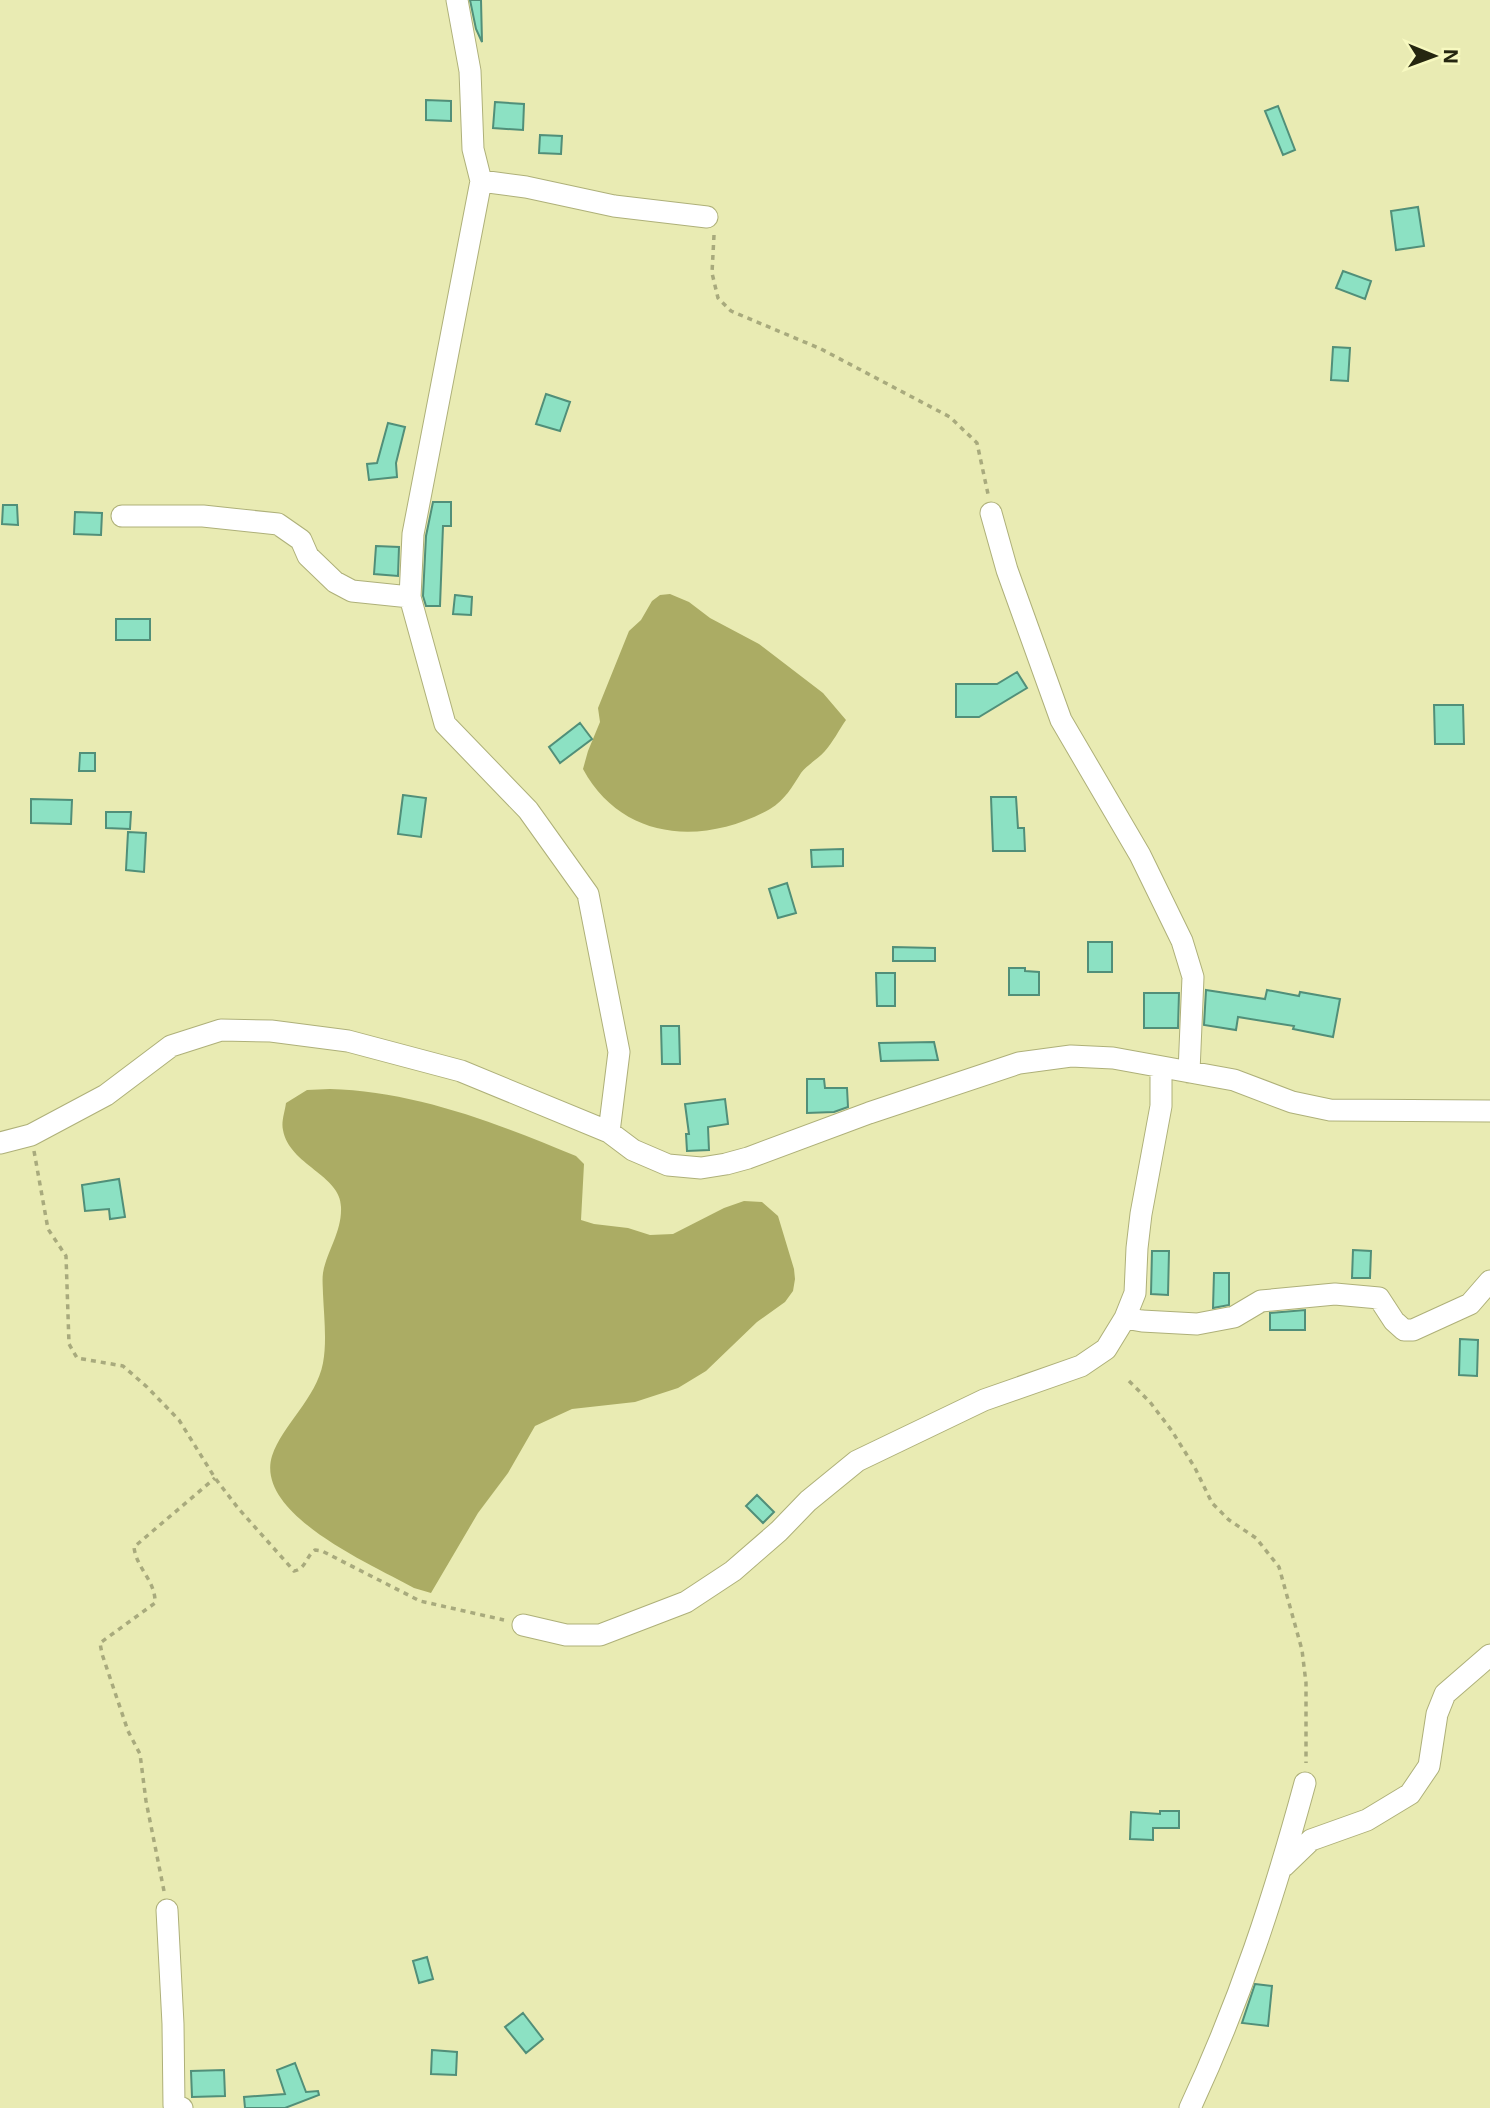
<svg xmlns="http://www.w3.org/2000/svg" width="1490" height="2108" font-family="Inter,sans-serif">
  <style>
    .water { fill: #abac64 }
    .building { fill: #8ce1c3; stroke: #518f79; stroke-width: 2 }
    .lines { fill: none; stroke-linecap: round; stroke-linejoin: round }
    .minor-casing { stroke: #aeb079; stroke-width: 23 }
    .path { stroke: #a8aa7d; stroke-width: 3.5; stroke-dasharray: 5 5; stroke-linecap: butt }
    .minor { stroke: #fff; stroke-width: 21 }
  </style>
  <rect width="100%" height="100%" fill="#e9ebb3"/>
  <!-- water -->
  <path class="water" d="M670,594l19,8 21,16 49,26 64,49 23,27c-7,10 -13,22 -21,31 -7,8 -18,14 -24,22 -9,14 -16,27 -31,36 -67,37 -148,32 -187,-40l5,-18 12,-29 -2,-14 31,-77 12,-11 11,-19 8,-6z
    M330,1089c85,2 169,35 246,67l8,8 -3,56 13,4 34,4 22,7 23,-1 51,-26 20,-7 18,1 16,14 16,53 1,10 -2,12 -8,11 -28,20 -51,49 -28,17 -43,14 -63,7 -37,17 -27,47 -30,40 -47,80 -17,-5c-39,-22 -160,-73 -142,-132 11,-32 44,-57 51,-93 4,-21 1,-47 0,-69 0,-6 -1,-14 0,-21 4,-23 19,-41 18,-66 0,-32 -52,-42 -58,-77 -2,-8 2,-19 3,-27l21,-13z"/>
  <!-- building -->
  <path class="building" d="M470,0h11l1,42 -6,-13z
    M426,100l25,1v20l-25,-1z
    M495,102l29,2 -1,26 -30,-2z
    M1278,106l17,44 -12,5 -18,-44z
    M540,135l22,1 -1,18 -22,-1z
    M1418,207l6,39 -28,4 -5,-39z
    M1343,271l28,10 -6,18 -29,-11z
    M1333,347l17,1 -2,33 -17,-1z
    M546,394l24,8 -10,29 -24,-7z
    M388,423l17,4 -9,36 1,14 -28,3 -2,-16 10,-1z
    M433,502h18v24h-8l-3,80h-14l-3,-10 3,-60z
    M3,505h14l1,20 -16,-1z
    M75,512l27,1 -1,22 -27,-1z
    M376,546l23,1 -1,29 -24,-2z
    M455,595l17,2 -1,18 -18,-1z
    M116,619h34v21h-34z
    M1017,672l10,16 -48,29h-23v-33h41z
    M1434,705h29l1,39h-29z
    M580,723l12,16 -32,24 -11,-16z
    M80,753h15v18h-16z
    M403,795l23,3 -5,39 -23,-3z
    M991,797h25l2,31h6l1,23h-32z
    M31,799l41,1 -1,24 -40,-1z
    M106,812h25l-1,17 -24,-1z
    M128,832l18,1 -2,39 -18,-2z
    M843,849v17l-31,1 -1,-17z
    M787,883l9,30 -18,5 -9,-29z
    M1088,942h24v30h-24z
    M893,947l42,1v13h-42z
    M1009,968h16v3l14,1v23h-30z
    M876,973h19v33h-18z
    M1206,990l59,9 2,-9 32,6 1,-4 40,7 -7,38 -40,-8 1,-3 -56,-9 -2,13 -32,-5z
    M1144,993h35l-1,35h-34z
    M661,1026h18l1,38h-18z
    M934,1042l4,18 -57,1 -2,-18z
    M807,1079h17l1,9h22l1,19 -14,5 -27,1z
    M725,1099l3,25 -20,3 1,23 -22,1 -1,-17h3l-4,-30z
    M119,1179l6,38 -15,2 -1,-10 -24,2 -3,-26z
    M1353,1250l18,1 -1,27h-18z
    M1152,1251h17l-1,44 -17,-1z
    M1214,1273h15v32l-16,3z
    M1305,1310v20h-35v-17z
    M1460,1339l18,1 -1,36 -18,-1z
    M757,1495l17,17 -11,11 -17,-17z
    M1160,1811h19v17h-26v12l-23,-1 1,-27 29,2z
    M427,1957l6,22 -14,4 -6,-22z
    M1255,1984l17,2 -4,40 -26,-3z
    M523,2013l20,26 -17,14 -21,-26z
    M432,2050l25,2 -1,23 -25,-1z
    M295,2063l11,29 12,-1 1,4 -34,13h-40l-1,-11 41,-3 -8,-24z
    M224,2070l1,26 -33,1 -1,-26z"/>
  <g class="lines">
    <defs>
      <path id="minor" d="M457,0l13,71 3,78 8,32 45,6 88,19 93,11
        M481,181l-68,353 -3,63 35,127 83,86 60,84 31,158 -10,80
        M991,513l16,57 54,150 79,135 42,86 11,36 -4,95
        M122,516h81l75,8 23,16 7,16 27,26 17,9 58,6
        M0,1143l31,-8 75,-40 65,-49 50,-16 50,1 77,10 113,30 148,61 24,18 35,15 33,3 25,-4 22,-6 121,-45 150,-50 52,-7 42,2 121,22 58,22 38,8 160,1
        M1125,1318l17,3 55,3 37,-7 27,-16 74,-7 44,4 15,23 10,9h9l57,-26 20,-23
        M523,1625l43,10h34l86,-33 47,-31 46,-40 29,-30 49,-40 127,-61 97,-34 25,-17 19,-31 10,-25 2,-45 4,-34 20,-108v-38
        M1284,1866l27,-26 56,-20 43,-26 19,-28 8,-52 8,-20 45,-39
        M167,1910l6,114 1,81 8,3
        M1190,2108c50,-107 84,-211 115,-325"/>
    </defs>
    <!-- minor casing -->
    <use href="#minor" class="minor-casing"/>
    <!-- path -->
    <path class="path" d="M714,235l-2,38 6,25 13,13 90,38 129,68 27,26 11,51
      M34,1151l14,78 18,27 3,88 8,14 46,8 24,21 32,33 36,58 23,30 56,63c12,-2 12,-15 21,-21l7,1 98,50 84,19
      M1129,1381l21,21 22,29 23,37 17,35 17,17 27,18 23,29 23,83 4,33v80
      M164,1891l-18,-90 -6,-47 -12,-23 -26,-77 -2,-11 55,-40c1,-22 -19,-35 -21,-56l81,-69"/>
    <!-- minor -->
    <use href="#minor" class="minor"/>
  </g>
  <!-- north arrow -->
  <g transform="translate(1434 56) rotate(91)" stroke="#f7f9c0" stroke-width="5" paint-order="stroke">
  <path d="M0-5L12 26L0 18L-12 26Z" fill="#252610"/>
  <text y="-10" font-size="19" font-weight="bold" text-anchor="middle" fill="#252610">N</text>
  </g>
</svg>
